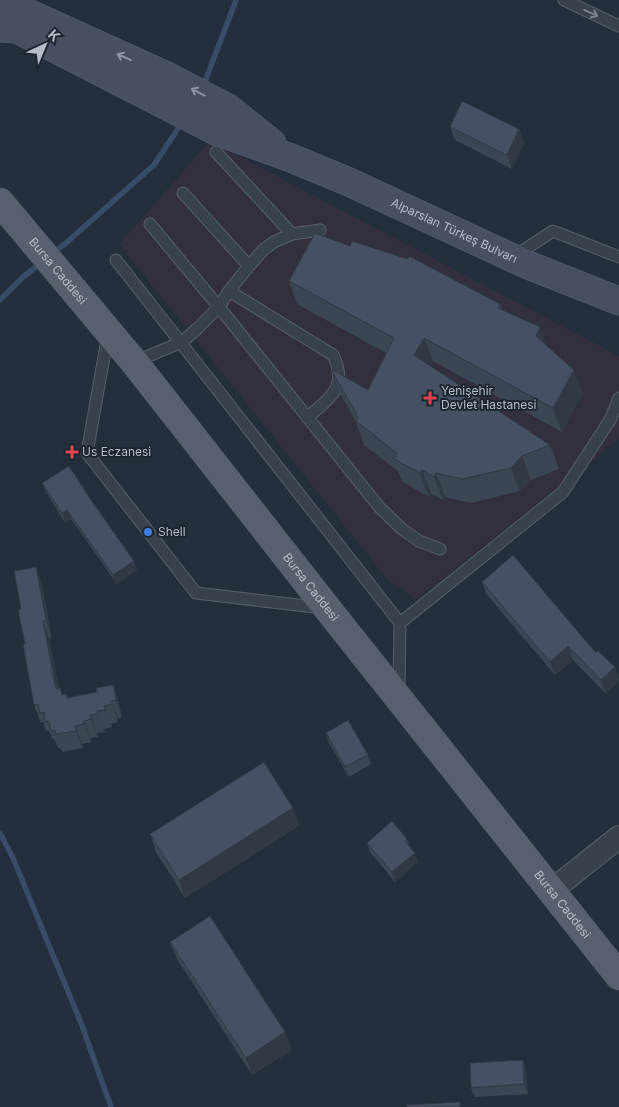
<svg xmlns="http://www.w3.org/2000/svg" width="619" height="1107" font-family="Inter,sans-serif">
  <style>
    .medical { fill: #32303f }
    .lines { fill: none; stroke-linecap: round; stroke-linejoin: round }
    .stream { stroke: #394c67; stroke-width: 5.5 }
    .service-casing { stroke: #565f6c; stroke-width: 13 }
    .minor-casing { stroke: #565f6c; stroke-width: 24 }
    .secondary-casing { stroke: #565f6c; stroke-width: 29 }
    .primary-casing { stroke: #414a57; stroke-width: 29 }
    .service { stroke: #38414e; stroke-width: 11 }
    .minor { stroke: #38414e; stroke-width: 22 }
    .secondary { stroke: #465061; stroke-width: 28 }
    .primary { stroke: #56606e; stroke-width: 28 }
    .wall { fill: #3b4654 }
    .shaded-wall { fill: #303945 }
    .building { fill: #455162; stroke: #303945 }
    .oneway { stroke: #7c8592 }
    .oneway2 { stroke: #8e96a5 }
    .health-dot { fill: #e0444e; stroke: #1d2633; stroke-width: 2 }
    .shop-dot { fill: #3f7fe0; stroke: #1d2633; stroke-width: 2 }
    .labels { text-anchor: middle; stroke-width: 4; stroke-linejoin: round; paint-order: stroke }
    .street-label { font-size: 12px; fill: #b4bcc9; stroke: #1d2633 }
    .poi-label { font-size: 12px; fill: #b4bcc9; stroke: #1d2633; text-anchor: start }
  </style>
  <rect width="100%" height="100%" fill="#242f3e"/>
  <!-- medical -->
  <path class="medical" d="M210,141l409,215v83l-203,161 -28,-20 -269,-336z"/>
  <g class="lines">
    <!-- stream -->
    <path class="stream" d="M203,87l33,-87
      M52,254l14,-11 88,-78 29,-44
      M0,300l23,-23 18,-14
      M0,833l13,25 68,165 30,84"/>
    <defs>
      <path id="service" d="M564,0l55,26
        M216,152l76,82
        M183,193l66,73
        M150,224l69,83 161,201 22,21 17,12 21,8
        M513,257l40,-26 66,26
        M116,260l284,363 -1,68
        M229,291l104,64c16,33 -4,43 -26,63
        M108,334l-21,119 109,140 127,15
        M134,362l48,-20 16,-14 21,-21 10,-16 20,-25 14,-16 11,-8 18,-8 28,-4
        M400,623l163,-131 47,-72 9,-22"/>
      <path id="minor" d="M551,891l68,-54"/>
      <g id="secondary">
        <path d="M0,2l28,11 141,64 59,31 44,35"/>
        <path id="s1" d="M0,28l17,1 199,102 75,27 58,24 179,83 91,36"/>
      </g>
      <g id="primary">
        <path id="s2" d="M0,202l134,160 193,246 292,368"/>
      </g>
    </defs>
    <!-- service casing -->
    <use href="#service" class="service-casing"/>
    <!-- minor casing -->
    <use href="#minor" class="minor-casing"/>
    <!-- secondary casing -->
    <use href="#secondary" class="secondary-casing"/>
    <!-- primary casing -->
    <use href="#primary" class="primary-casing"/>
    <!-- service -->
    <use href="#service" class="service"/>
    <!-- minor -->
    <use href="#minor" class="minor"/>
    <!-- secondary -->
    <use href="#secondary" class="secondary"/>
    <!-- primary -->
    <use href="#primary" class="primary"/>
  </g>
  <!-- wall -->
  <path class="wall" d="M450,127l69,2 5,14 -12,26 -57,-29z
    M289,281l211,23 2,6 38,17 6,18 37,48 -21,39 -129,-71 -3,5 120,79 9,24 -28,11 -11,11 -49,12 -26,-6 -2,3 -12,-6 -2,3 -26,-15 -5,-11 -34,-26 -8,-23 -15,-27 -9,-24 36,19 18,-37 -89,-49z
    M42,483l49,17 46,70 -20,14 -46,-65 -6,4 -19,-31z
    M36,567l6,18 10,53h-3l10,51 4,6 3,-1 2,4 29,-6 16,-7 6,18 3,15h-4v4l-7,2 1,3 -8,2 1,3 -8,1 1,4 -8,1 1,4 -9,2 1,4 -21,4 -2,-4h-2l-4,-9h-2l-3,-8h-3l-3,-9 -2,1 -7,-18 -9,-61 -4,-35z
    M482,582l114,71 19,14 4,14 -13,13 -33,-34 -18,15 -68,-80z
    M326,733l42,22 3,9 -22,13 -20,-34z
    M300,825l-115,73 -29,-46 -6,-18z
    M407,839l3,8 8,15 -23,20 -25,-30 -3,-9z
    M170,942l115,90 7,18 -40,25 -75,-116z
    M523,1060l3,9 2,25 -53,3 -4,-9z"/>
  <!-- shaded-wall -->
  <path class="shaded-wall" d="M519,129l5,14 -12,26 -5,-14z
    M540,327l9,24 -13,-15z
    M424,338l9,23 -11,18 -8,-24z
    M574,370l9,23 -21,39 -9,-24z
    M522,456l9,24 -11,11 -9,-23z
    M422,470l9,24 -2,3 -9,-24z
    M436,473l9,24 -2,3 -9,-23z
    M67,510l4,9 -6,4 -3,-10z
    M134,561l3,9 -20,14 -4,-9z
    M36,567l6,18 10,53 -6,-18z
    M43,621l6,17 13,69 -6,-18z
    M568,646l5,14 -18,15 -5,-13z
    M615,667l4,14 -13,13 -5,-14z
    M113,685l6,18 3,15 -6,-18z
    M111,701l7,17v4z
    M104,706l7,18 1,3 -7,-17z
    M90,715l7,18 1,4 -7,-18z
    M84,721l6,17 1,4 -7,-18z
    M75,726l7,18 1,4 -7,-17z
    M293,808l7,17 -115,73 -6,-18z
    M415,853l3,9 -23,20 -3,-10z
    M285,1032l7,18 -40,25 -6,-17z
    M523,1060l3,9 2,25 -4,-10z"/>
  <!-- building -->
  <path class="building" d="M462,101l57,28 -12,26 -57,-28z
    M315,233l35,13 2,-5 56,18 1,-3 91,48 -2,4 42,19 -4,9 38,34 -21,38 -129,-70 -10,17 136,90 -28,11 -11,12 -49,11 -26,-6 -2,4 -12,-7 -2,3 -26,-14 3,-6 -41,-32 2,-4 -26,-46 1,-1 35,20 26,-52 -105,-57z
    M69,466l22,34 43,61 -21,14 -46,-65 -5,3 -20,-30z
    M513,555l83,98 2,-2 17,16 -14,13 -33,-34 -18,16 -68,-80z
    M36,567l10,53 -3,1 13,68 4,-1 2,7 4,-1 1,4 30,-6 -1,-4 17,-3 3,15 -5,1 1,3 -8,2 1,4 -8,1 1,3 -8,1 1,4 -7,2v3l-9,2 1,5 -20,3 -1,-4 -4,1 -2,-10 -4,1 -1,-10 -4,1 -2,-9 -4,1 -11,-61h2l-7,-34 3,-1 -7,-38z
    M348,720l20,35 -23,12 -19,-34z
    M264,762l29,46 -114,72 -29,-46z
    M392,821l15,18 -2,2 10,12 -23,19 -25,-29z
    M210,916l75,116 -39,26 -76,-116z
    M523,1060l1,24 -53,4 -1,-25z
    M460,1102v5h-53l-1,-2z"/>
  <!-- one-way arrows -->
  <defs><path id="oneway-shaft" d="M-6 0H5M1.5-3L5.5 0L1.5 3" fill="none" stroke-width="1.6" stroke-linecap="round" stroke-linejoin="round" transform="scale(1.25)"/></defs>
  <use class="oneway" href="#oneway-shaft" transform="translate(591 13) rotate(25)"/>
  <g class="oneway2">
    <use href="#oneway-shaft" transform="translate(124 57) rotate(-156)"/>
    <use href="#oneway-shaft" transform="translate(198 92) rotate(-152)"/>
  </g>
  <!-- markers -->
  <g class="health-dot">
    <path d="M427.5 390.5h5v5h5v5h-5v5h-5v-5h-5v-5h5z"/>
    <path d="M69.5 444.5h5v5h5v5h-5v5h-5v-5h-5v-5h5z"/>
  </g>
  <circle class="shop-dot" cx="148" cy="532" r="5"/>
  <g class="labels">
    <!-- street labels -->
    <g class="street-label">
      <text dy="4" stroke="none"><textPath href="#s1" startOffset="499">Alparslan Türkeş Bulvarı</textPath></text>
      <text dy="4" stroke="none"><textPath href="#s2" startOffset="90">Bursa Caddesi</textPath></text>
      <text dy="4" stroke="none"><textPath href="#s2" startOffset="495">Bursa Caddesi</textPath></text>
      <text dy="4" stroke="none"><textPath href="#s2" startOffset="900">Bursa Caddesi</textPath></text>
    </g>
    <!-- poi labels -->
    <g class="poi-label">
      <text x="441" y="395">Yenişehir<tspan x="441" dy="14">Devlet Hastanesi</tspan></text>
      <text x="82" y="456">Us Eczanesi</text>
      <text x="158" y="536">Shell</text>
    </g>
  </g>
  <!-- north arrow -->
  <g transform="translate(45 45) rotate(44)" stroke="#1d2633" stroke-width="4" paint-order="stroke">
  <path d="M0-4L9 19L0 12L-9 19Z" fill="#b4bcc9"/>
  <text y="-8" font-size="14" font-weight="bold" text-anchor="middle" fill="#b4bcc9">K</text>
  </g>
</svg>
